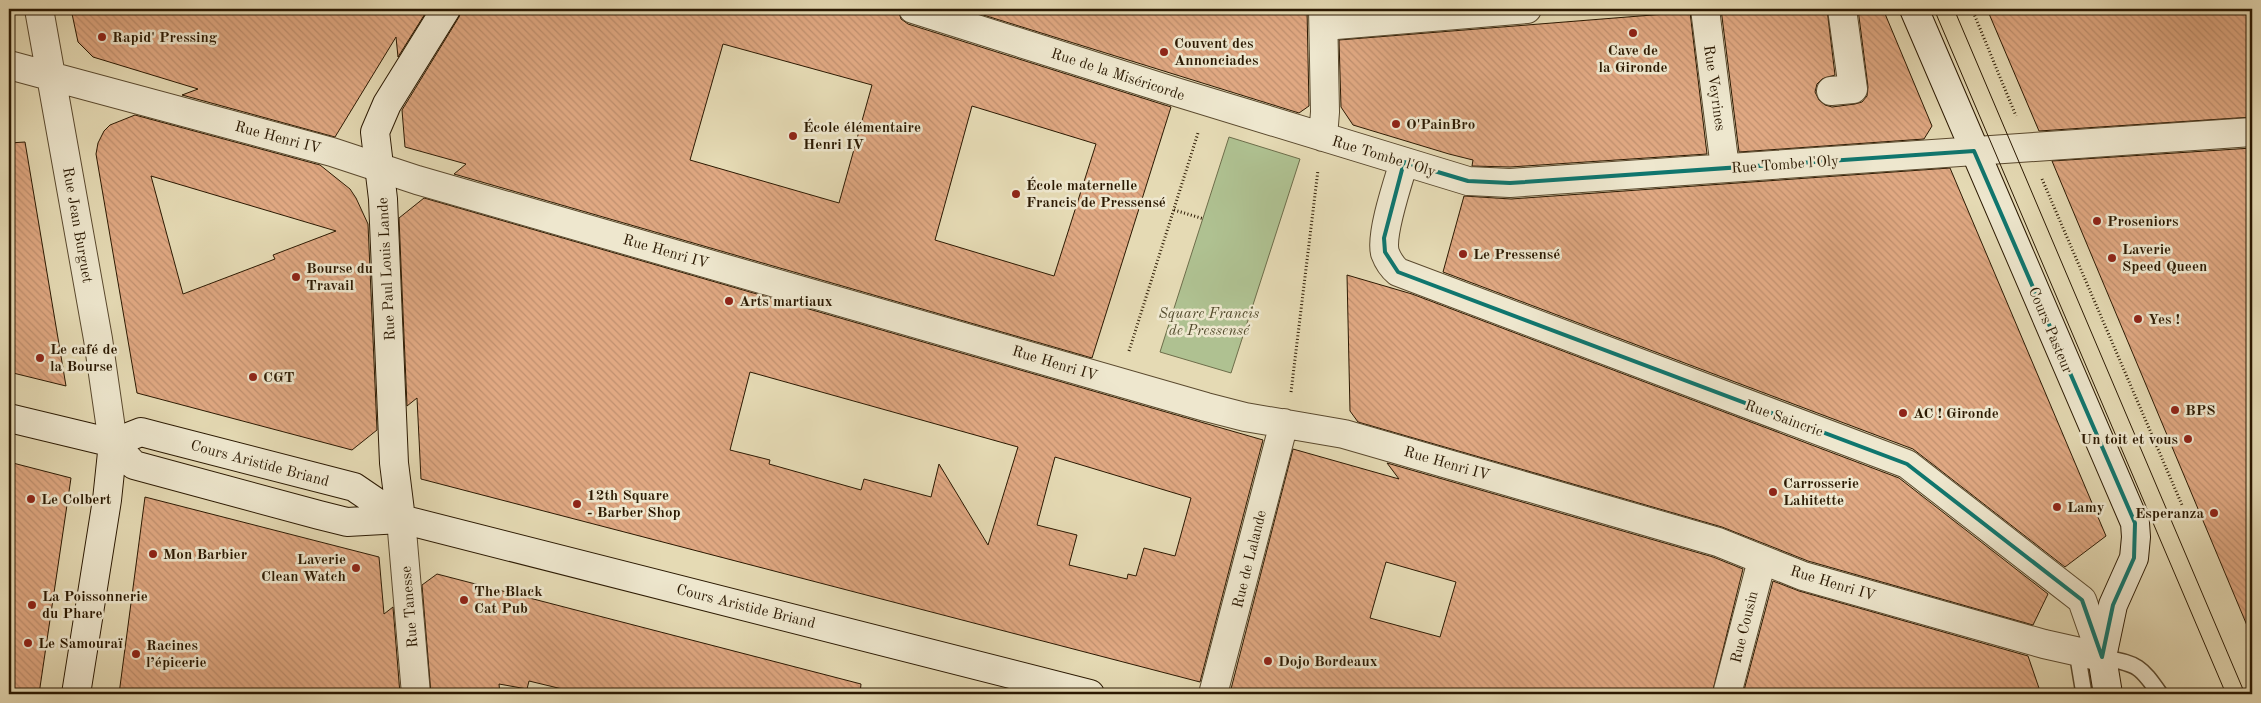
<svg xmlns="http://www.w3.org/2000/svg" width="2261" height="703" font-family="'Old Standard TT',serif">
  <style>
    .green { fill: #afc191; stroke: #6d6d4a }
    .building { fill: url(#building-back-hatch); stroke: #2b1902; fill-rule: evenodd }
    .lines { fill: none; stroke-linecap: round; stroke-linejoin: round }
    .lane-casing { stroke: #5a492e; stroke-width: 18 }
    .street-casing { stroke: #5a492e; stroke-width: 30 }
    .secondary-casing { stroke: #2b1902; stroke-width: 30 }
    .path { stroke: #2b1902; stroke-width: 3; stroke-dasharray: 1 2.5; stroke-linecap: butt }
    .lane { stroke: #eee7ce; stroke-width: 15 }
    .street { stroke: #eee7ce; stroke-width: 28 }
    .secondary { stroke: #eee7ce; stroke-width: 28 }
    .tram { stroke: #2b1902; stroke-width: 1 }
    .marked { fill: none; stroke: #0f766e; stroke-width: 4; stroke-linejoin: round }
    .poi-dot { fill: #8f2418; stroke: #eee7ce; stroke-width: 2 }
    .labels { text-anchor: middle; stroke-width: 5; stroke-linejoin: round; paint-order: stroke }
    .poi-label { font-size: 15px; font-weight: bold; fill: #2b1902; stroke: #eee7ce; text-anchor: start }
    .street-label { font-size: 15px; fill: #2b1902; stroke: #eee7ce }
    .park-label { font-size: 15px; font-style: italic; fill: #534b2d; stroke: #eee7ce }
  </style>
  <defs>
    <pattern id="building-back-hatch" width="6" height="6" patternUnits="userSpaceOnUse" patternTransform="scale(1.25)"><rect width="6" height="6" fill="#e0a882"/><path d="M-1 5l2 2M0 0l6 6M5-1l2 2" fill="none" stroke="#c0906f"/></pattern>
  </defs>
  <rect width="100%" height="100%" fill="#e5dab4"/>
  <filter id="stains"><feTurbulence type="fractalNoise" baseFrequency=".004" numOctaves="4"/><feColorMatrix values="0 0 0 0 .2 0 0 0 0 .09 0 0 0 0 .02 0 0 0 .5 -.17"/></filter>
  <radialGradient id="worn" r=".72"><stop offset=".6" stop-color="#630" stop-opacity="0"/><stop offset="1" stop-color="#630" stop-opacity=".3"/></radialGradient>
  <!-- green -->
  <path class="green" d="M1229,137l71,22 -69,214 -71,-21z"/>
  <!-- building -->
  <path class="building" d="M71,9h357l-30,48 -2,-20 -61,100 -153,-42 16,-6 -105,-32 -15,-15z
    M462,9h436l3,10 7,5 263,83 -79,251 -638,-184 12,-10 -61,-17 -3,-37 57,-93zM723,44l149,41 -33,118 -149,-43zM972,106l124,38 -42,132 -119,-36z
    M964,9h343l2,97 -10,7z
    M1721,9h106l8,66 -13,4 -5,5 -2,8 4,8 6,5 7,2 23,-3 7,-2 5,-6 1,-9 -10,-78h25l49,117 -8,13 -185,13z
    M1987,9h265v108l-213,14z
    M1690,12l17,142 -197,13 -38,-1 1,-6 -24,-6 -96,-29 -12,-18 -2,-67z
    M135,115l185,50 30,24 6,9 12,26 9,206 -25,20 -215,-57 -41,-239 2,-11 6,-12 6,-6zM151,176l185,55 -63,24 2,4 -92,35z
    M25,142l15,89 26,155 -57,-14v-229z
    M2252,148v487h-1l-199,-474z
    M1950,168l156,368 -41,31 -152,-118 -470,-177 21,-76 47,3z
    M424,198l839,242 -63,242 -779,-203 -4,-81 -10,8 -8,-188zM750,372l268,75 -30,98 -49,-81 -8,33 -67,-18 -3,11 -92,-26 1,-4 -40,-10zM1055,457l136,41 -16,58 -31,-8 -8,28 -8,-2 -1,5 -58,-14 8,-30 -40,-10z
    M1347,275l65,19 487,184 149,116 -15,31 -225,-64 -86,-34 -364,-105 -8,-11z
    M1293,449l106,30 -12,-16 326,94 30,12 -31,125h-461l-20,-5zM1386,562l70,20 -16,55 -70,-19z
    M9,462l62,16 -32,216h-30z
    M145,497l234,60 5,57 9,-7 7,87h-281z
    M437,574l424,110 -1,10h-277l-54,-13 -2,8 -28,-5 1,10h-69l-9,-109z
    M1773,581l26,10 229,65 13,38h-298z"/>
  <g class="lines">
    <defs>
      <path id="lane" d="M2082,653l-3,11 5,30
        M2102,657c36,8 37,7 58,37"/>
      <path id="street" d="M39,9l59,330 15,104
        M913,9l263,83 292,89 42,2 742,-51
        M1705,9l20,159
        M1324,26l203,-17
        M9,65l323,87 85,28 789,227 39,10 99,17 374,108 85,34 241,68 58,13
        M1831,91l22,-2 -11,-80
        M1323,137l2,-25 -2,-103
        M1404,162c-6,20 -24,73 -19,91 3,8 7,14 13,19l509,192 175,136 20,57
        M401,519l15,175
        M1213,694l71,-271
        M1727,694l35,-134"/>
      <path id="secondary" d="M1914,9l221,514 1,14 -2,21 -21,47 -11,52 6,37
        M9,418l104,25 28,-11 19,5 194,50 47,32
        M113,443l21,22 185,50 28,7 54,-3 689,175
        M401,519l-7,-56 -11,-264 -8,-67 12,-28 59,-95
        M76,694l31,-194 6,-57"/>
    </defs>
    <!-- lane casing -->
    <use href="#lane" class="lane-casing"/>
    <!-- street casing -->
    <use href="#street" class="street-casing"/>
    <!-- secondary casing -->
    <use href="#secondary" class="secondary-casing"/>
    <!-- path -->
    <path class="path" d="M1972,9l44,107
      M2042,179l140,326
      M1174,210l30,9
      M1129,351l69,-218
      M1291,392l27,-222"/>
    <!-- lane -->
    <use href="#lane" class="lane"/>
    <!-- street -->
    <use href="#street" class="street"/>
    <!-- secondary -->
    <use href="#secondary" class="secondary"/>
    <!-- tram -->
    <path class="tram" d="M1934,9l292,685
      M1954,9l291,685"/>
  </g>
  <!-- marked area -->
  <path class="marked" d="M1974,151l161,372 -1,35 -21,47 -11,52 -20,-57 -175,-136 -509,-192 -13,-20 -1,-14 20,-76 64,19 42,2z"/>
  <!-- markers -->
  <g class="poi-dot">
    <circle cx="1633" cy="33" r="5"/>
    <circle cx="102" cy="37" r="5"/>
    <circle cx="1164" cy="52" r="5"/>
    <circle cx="1396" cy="124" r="5"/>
    <circle cx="793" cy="136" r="5"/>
    <circle cx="1016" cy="194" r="5"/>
    <circle cx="2097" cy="221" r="5"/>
    <circle cx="1463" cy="254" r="5"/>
    <circle cx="2112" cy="258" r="5"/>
    <circle cx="296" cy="277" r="5"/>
    <circle cx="729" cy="301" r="5"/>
    <circle cx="2138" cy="319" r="5"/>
    <circle cx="40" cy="358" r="5"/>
    <circle cx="253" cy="377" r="5"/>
    <circle cx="2175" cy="410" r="5"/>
    <circle cx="1903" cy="413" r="5"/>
    <circle cx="2188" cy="439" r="5"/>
    <circle cx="1773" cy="492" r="5"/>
    <circle cx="31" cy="499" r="5"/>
    <circle cx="577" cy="504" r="5"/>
    <circle cx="2057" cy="507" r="5"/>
    <circle cx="2214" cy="513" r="5"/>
    <circle cx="153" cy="554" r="5"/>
    <circle cx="356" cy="568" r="5"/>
    <circle cx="464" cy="600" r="5"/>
    <circle cx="32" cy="605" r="5"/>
    <circle cx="28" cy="643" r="5"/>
    <circle cx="136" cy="654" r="5"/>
    <circle cx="1268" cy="661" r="5"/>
  </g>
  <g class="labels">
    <!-- poi labels -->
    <g class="poi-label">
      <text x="112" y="42">Rapid' Pressing</text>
      <text x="1174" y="48">Couvent des<tspan x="1174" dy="17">Annonciades</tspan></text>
      <text x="1633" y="55" text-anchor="middle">Cave de<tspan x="1633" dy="17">la Gironde</tspan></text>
      <text x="1406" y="129">O'PainBro</text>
      <text x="803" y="132">École élémentaire<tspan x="803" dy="17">Henri IV</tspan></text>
      <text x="1026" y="190">École maternelle<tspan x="1026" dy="17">Francis de Pressensé</tspan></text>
      <text x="2107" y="226">Proseniors</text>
      <text x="2122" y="254">Laverie<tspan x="2122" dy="17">Speed Queen</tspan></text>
      <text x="1473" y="259">Le Pressensé</text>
      <text x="306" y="273">Bourse du<tspan x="306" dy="17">Travail</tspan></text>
      <text x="739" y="306">Arts martiaux</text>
      <text x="2148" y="324">Yes !</text>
      <text x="50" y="354">Le café de<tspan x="50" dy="17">la Bourse</tspan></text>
      <text x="263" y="382">CGT</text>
      <text x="2185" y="415">BPS</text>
      <text x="1913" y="418">AC ! Gironde</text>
      <text x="2178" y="444" text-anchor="end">Un toit et vous</text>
      <text x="1783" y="488">Carrosserie<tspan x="1783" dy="17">Lahitette</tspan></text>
      <text x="587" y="500">12th Square<tspan x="587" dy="17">- Barber Shop</tspan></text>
      <text x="41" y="504">Le Colbert</text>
      <text x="2067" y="512">Lamy</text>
      <text x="2204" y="518" text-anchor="end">Esperanza</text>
      <text x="163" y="559">Mon Barbier</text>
      <text x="346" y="564" text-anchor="end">Laverie<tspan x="346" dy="17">Clean Watch</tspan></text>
      <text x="474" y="596">The Black<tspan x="474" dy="17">Cat Pub</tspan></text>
      <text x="42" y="601">La Poissonnerie<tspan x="42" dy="17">du Phare</tspan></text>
      <text x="38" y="648">Le Samouraï</text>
      <text x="146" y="650">Racines<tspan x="146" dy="17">l’épicerie</tspan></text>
      <text x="1278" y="666">Dojo Bordeaux</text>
    </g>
    <!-- street labels -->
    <g class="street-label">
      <text transform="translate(1118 74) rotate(18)" y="5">Rue de la Miséricorde</text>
      <text transform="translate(1715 88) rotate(82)" y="5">Rue Veyrines</text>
      <text transform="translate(278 137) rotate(15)" y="5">Rue Henri IV</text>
      <text transform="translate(1384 156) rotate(17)" y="5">Rue Tombe l'Oly</text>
      <text transform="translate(1785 164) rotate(-4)" y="5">Rue Tombe l'Oly</text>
      <text transform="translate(78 225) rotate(80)" y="5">Rue Jean Burguet</text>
      <text transform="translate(666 251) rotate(16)" y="5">Rue Henri IV</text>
      <text transform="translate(386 269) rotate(-93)" y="5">Rue Paul Louis Lande</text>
      <text transform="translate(2051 330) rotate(67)" y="5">Cours Pasteur</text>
      <text transform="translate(1055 363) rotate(17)" y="5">Rue Henri IV</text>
      <text transform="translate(1784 418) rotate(20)" y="5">Rue Saincric</text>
      <text transform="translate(260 463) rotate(15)" y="5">Cours Aristide Briand</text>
      <text transform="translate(1447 463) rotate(16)" y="5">Rue Henri IV</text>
      <text transform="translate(1249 559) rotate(-76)" y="5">Rue de Lalande</text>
      <text transform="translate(1833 583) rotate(17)" y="5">Rue Henri IV</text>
      <text transform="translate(746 606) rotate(14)" y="5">Cours Aristide Briand</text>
      <text transform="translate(409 607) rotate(-95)" y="5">Rue Tanesse</text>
      <text transform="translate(1744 627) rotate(-76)" y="5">Rue Cousin</text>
    </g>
    <!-- park labels -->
    <g class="park-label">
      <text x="1209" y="318">Square Francis<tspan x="1209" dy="17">de Pressensé</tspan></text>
    </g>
  </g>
  <!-- margin -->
  <rect width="2261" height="703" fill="none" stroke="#e5dab4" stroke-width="30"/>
  <rect x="10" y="10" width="2241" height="683" fill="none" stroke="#2b1902" stroke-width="2.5"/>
  <rect x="15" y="15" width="2231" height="673" fill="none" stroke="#2b1902"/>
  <rect width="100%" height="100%" filter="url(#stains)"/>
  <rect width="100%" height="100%" fill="url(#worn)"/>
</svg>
